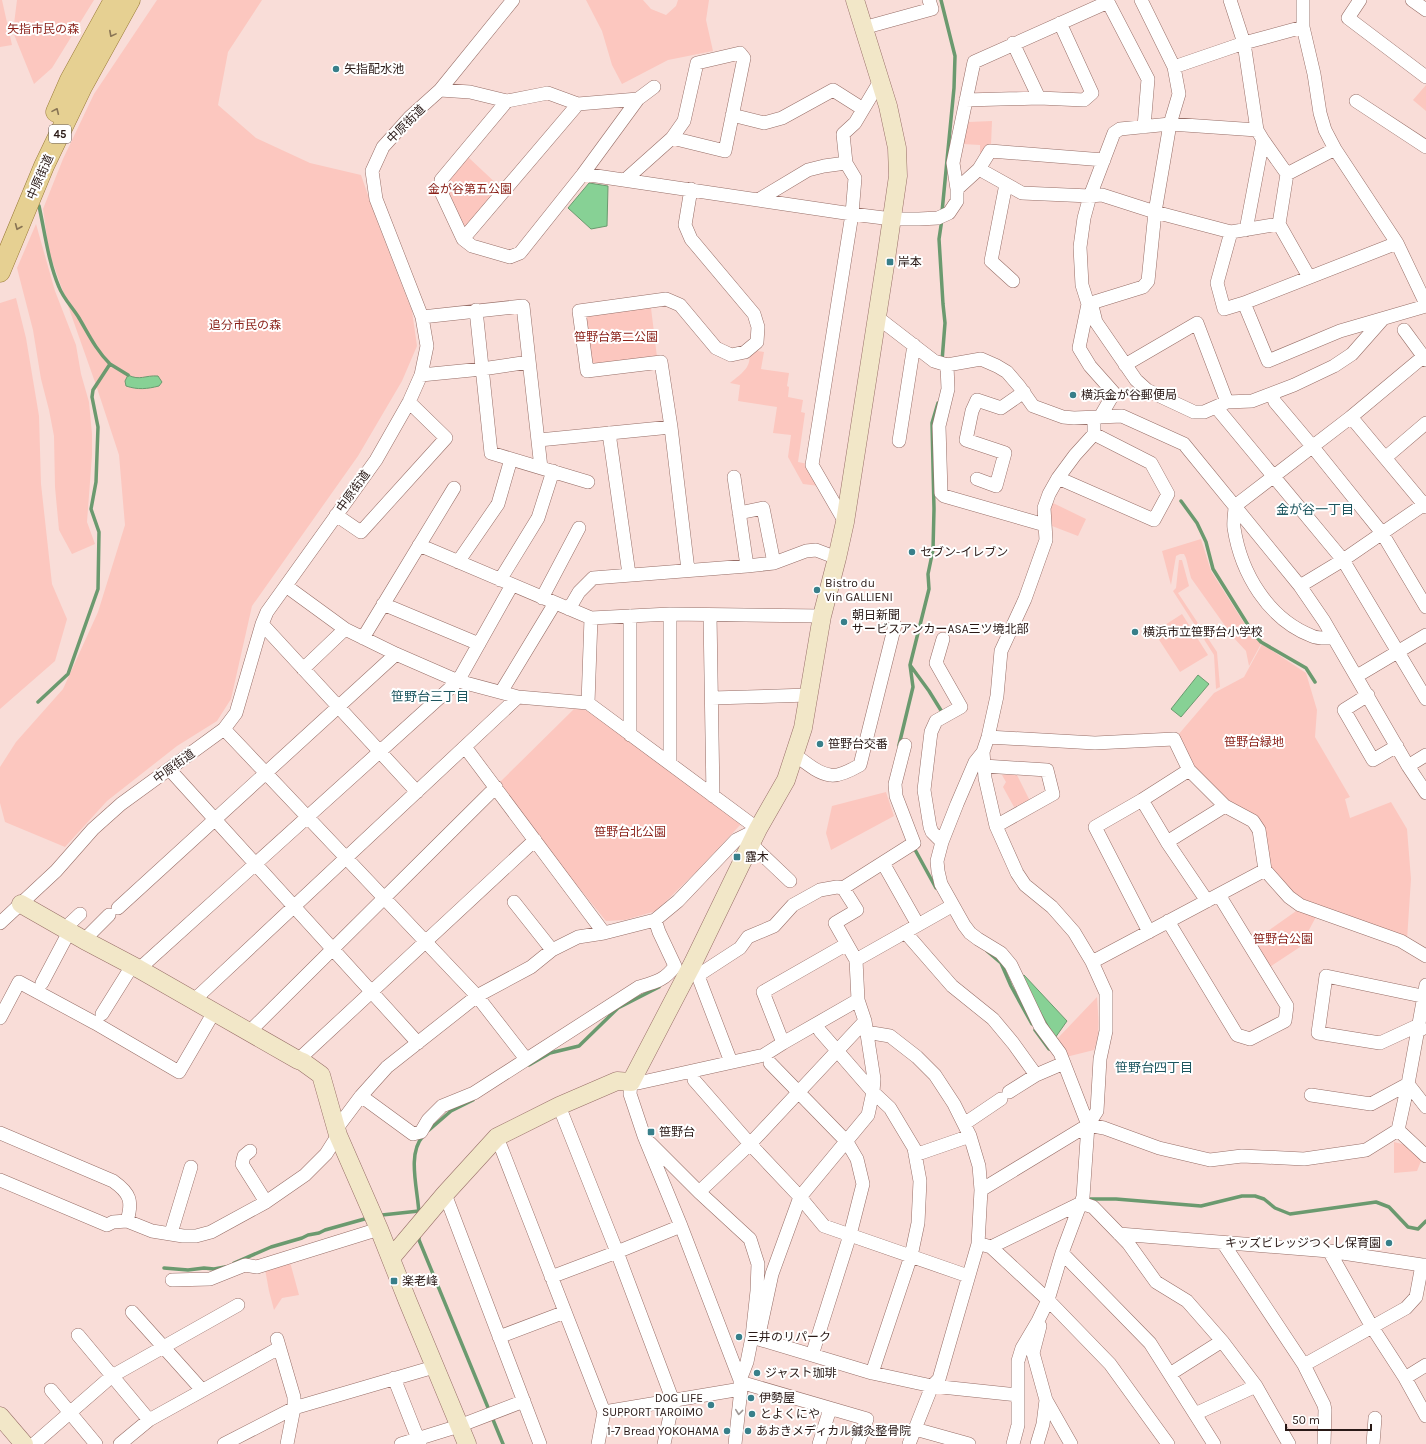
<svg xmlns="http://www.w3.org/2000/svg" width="1426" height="1444" font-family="Karla,'Noto Sans JP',sans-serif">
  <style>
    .green { fill: #fcc7bf }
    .water { fill: #87d195; stroke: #6b9a6f }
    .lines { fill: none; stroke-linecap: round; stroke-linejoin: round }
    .stream { stroke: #6b9a6f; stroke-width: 3.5 }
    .street-casing { stroke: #976e67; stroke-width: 14 }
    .secondary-casing { stroke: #976e67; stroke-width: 19 }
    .primary-casing { stroke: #997b37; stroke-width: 21 }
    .street { stroke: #fff; stroke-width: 13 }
    .secondary { stroke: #f2e7c8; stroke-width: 18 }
    .primary { stroke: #e6d092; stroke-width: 20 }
    .oneway { stroke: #887454 }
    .oneway2 { stroke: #9f9896 }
    .poi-dot { fill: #387f8a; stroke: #fff; stroke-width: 1.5 }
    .labels { text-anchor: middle; stroke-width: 4; stroke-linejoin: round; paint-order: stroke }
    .shield { fill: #fff; stroke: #695e5c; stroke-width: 1 }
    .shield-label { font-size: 11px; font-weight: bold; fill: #291916 }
    .park-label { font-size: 12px; fill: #891f17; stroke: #fff }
    .poi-label { font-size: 12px; fill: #291916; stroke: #fff; text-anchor: start }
    .street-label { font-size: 12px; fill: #291916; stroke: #fff }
    .neighbourhood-label { font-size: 13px; fill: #1c565f; stroke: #fff }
  </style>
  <rect width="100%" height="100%" fill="#f9ddd8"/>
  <!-- green -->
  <path class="green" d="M0,0h2l10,45 -12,2z
    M17,0h77l-42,68 -18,16 -21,-52z
    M157,0h105l-34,52 -10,53 38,33 54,25 51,12 16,46 35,90 5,35 -15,35 -44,75 -106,150 -21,93 -14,22 -40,25 -70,55 -42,46 -60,-25 -5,-19v-36l16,-25 47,-53 35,-77 27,-87 -6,-70 -23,-70 -47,-133 -6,-43 20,-50 31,-65z
    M586,0h57l8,9 15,6 10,-9 2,-6h31l-3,20 7,31 -45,9 -46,24 -10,-19 -10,-34z
    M1426,85v26l-13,-11z
    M992,121l-1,24 -11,13v-13l-18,-1 7,-22z
    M468,157l32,30 -33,40 -6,-2 -15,-39 1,-4z
    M36,224l19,67 21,54 5,29 8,28 3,32v21l-5,67 8,22 -23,10 -13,-24 -4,-43 -1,-51 -5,-26 -8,-31 -8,-49 -16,-62z
    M16,298l10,40 13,78 2,68 11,100 15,35 -12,42 -55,48v-406z
    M651,308l6,49 -62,9 -5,-4 -5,-44 2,-3z
    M758,351l6,1 -3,17 28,4 -2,13 2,1 -1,10 15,3 -2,12 4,1 -7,49 10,2 11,22 -16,-2 -15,-27 3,-22 -18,-2 4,-26 -39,-6 2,-16 -10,-2c6,-5 13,-10 17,-16 5,-8 -1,-12 11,-16z
    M1051,502l35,17 -8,17 -26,-10 -2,-15z
    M1201,539l10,32 40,63 10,10 -12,22 -3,-15 -13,-14 -42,-59 -5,-20 -2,-4h-4l-4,2 -5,29 -9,-34z
    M1179,560h3l7,26 -11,7 39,59 3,35 -4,2 -2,-34 -41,-64 3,-3z
    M1182,614l26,41 -28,17 -26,-40z
    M1262,644l44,29 11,37 -2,27 35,60 -5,2 5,19 41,-16 16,27 4,50 -4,61 -117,-46 -20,-25 -8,-38 -41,-34 -27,-27 -16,-35 36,-42 30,-16z
    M575,708l14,3 152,113 -44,47 -41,40 -31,9 -19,1 -57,-70 -50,-68z
    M1002,775h15l13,26 -16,6 -11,-20 3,-5z
    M886,792l8,24 -63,34 -5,-17 6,-27z
    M1299,909l19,4 -18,34 -32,21 -17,-25z
    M1097,997c1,18 4,36 -3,53l-28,7 -10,-17z
    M1394,1142l12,3 15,16 -4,10 -23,2z
    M290,1262l9,33 -17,3 -8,12 -5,-19 -4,-22z"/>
  <!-- water -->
  <path class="water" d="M589,183l19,3 -1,40 -16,3 -23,-21z
    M128,375c12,6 17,0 30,1l4,6 -3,4c-12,3 -21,4 -33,0l-1,-5z
    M1198,675l11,9 -28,33 -10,-8z
    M1024,975l43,46 -12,17 -34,-61z"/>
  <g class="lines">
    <!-- stream -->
    <path class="stream" d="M941,0l14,56 -1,32 -12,124
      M942,361l3,-38 -2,-19 -4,-65 3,-20
      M110,364l18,11
      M938,403l-6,20 2,86 -1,41 -5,24 1,15 -19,76 19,26 13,21
      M1181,501l16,22 9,19 7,27 40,64 8,9 45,26 9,14
      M38,702l30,-28 30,-85 1,-57 -8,-23 5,-27 2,-55 -6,-30 1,-7 17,-26c-14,-14 -21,-29 -31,-46 -6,-10 -16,-20 -20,-31 -11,-26 -14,-54 -20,-81
      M899,745l14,-58 -3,-22
      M913,846l23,42
      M987,951l14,12 10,23 21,38
      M1035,1030l14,19
      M529,1065l21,-12 29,-7 39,-38 41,-21
      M429,1130l22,-19 22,-11
      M1090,1199h26l85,7 41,-10h13l9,3 11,9 15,6 86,-12 13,5 19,20 10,2 8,-8
      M382,1215l37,-4
      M419,1216c0,-23 -13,-61 4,-80
      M419,1236v4l84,204
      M234,1263l37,-16 31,-9 6,-3 11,-2 6,-3 43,-12
      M164,1268l24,2 16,-2 10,1 11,-2"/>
    <defs>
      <path id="street" d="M1230,0l14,43 13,87 6,10 -17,90
        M1303,0v27l11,47 6,39 5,17 10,19 62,94 29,61
        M1360,0l-12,18 78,59
        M1412,0l14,10
        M863,28l69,-19 -3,-9
        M1013,43l26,55
        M1174,67l70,-24 59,-16
        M440,90l30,2 37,9 41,-8 30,11 60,-5 16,-12
        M966,100l73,-2 45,2 8,-7 -32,-70
        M507,101l-66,79 1,14 21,45 9,7 38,11 10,-4 63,-79 269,40 40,5h27l19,-1 11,-5 8,-12v-12l-4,-26 21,-101 134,-60 40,77 -4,48
        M1356,101l70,46
        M732,115l32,8 18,-5 51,-28 30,19
        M1257,130l-87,-6 -50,5 -6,4 -24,63 -6,22 -4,29 2,38 6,19 5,6 3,12 40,58 11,10 47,22h10l23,-10 25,-1 42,-16 40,-19 18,-12 30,-34
        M1263,140l24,34
        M979,169l43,24 68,3 12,-1 53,17 76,20 48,-8
        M583,174l55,-75
        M625,180l47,-42 12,-17 13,-58 43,-10 4,5 -19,93 -53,-13
        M1006,184l-15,77 22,20
        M957,189l22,-20 11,-18 114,9
        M758,200l50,-30 16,-4 22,-3
        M1231,232l-14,51 7,26 20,-6 153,-60
        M463,239l115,-135
        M1309,277l-30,-53 8,-50 48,-25
        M1244,303l24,58 72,-30 86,-25
        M1088,304l55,-17 5,-6 7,-69 15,-88 9,-30 -5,-27 -33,-67
        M1088,304l-9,44 11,18 24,27 -14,24
        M476,310l15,143 97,29
        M422,317l101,-11 18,162
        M877,317l57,44 13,4 34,-6 16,7 10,6 12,14 14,20 30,11 11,1 48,-2 62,28 116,142 24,35 84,145 18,27
        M1404,330l22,30
        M947,365l1,24 -9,37 2,67 3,3 101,29
        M1125,365l72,-42 30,79
        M421,375l61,-6 47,-7
        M1272,394l3,8 37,44 70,87 44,74
        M1216,407l127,153 83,139
        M1351,417l75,90
        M609,433l20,141
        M539,440l132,-13
        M899,441l15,-96
        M1385,458l41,-35
        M734,477l13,89
        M1058,478l96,42 14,-26 -17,-31 -57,-29
        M977,479l19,7 9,-33 -39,-13 6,-29 5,-11 24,8 23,-16
        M739,513l24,-5 11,55
        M336,515l25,17 85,-94 -37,-36
        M845,522l-33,-57 40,-251 3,-36 -9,-15 -3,-29 12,-11 25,-42
        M419,545l172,73 79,-4 152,2
        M458,562l40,-58 13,-45
        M688,570l-17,-143 -10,-65 -74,9 -8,-60 87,-12 14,6 36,43 15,7 14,-3 12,-10 1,-15 -4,-13 -63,-75 -6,-14 6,-36
        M500,580l38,-62 15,-47
        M286,586l59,43 51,25 62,27 60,16 70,6 170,126 -22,11 -58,61 -23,19 -51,13 -26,4 -26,13 -21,17 -54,29 -90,71 -26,29 -24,32
        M1300,586l43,-26 83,-57
        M542,598l37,-70
        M383,604l96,40
        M569,609l10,-17 14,-14 154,-12 27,-3 32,-12 10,-1 21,8
        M710,615l3,181
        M630,616v119
        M262,624l155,168
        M363,638l91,-150
        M1334,638c-7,0 -16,1 -22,-2 -44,-17 -71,-63 -78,-108 -1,-7 1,-15 1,-22l116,-89 72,-60
        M303,669l42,-40
        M1357,676l69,-41
        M501,692l54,-89
        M1368,695l-24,15 29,50 24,-14
        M712,698l97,-3
        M588,703l3,-85
        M224,729l253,267 49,63
        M988,737l107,6 79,-4 15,31 36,36 28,15 6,9 6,40 24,27 11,8 101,36 25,15
        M465,747l139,186
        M794,754c11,8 23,19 36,21 8,2 23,-6 30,-10l35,-140
        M670,763v-149
        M984,766l63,4 6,24 -57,32
        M1408,766l18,-11
        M170,770l248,273
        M1142,800l25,42 40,59
        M942,842l-10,-10 -2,-5 -6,-37 7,-58 5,-11 25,-14 -25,-44 7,-24
        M1167,842l58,-36
        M751,844l39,37
        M883,863l35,62
        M514,902l38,48
        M118,908l278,-254
        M1168,921l69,114 13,4 35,-18 2,-15 -68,-111
        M0,923l56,-52 37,-42 28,-25 103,-75 12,-16 26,-89 5,-12 109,-152 33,-58 12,-27 6,-29 -5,-29 -46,-118 -4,-28 11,-24 27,-30 30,-27 73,-90
        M64,929l16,-15
        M905,932l47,54 41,33 20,24 23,32
        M1149,932l-54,-105 47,-27 47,-30
        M84,940l25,-25
        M856,960l92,-52 5,-1
        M1092,962l173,-92
        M695,968l36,94
        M139,969l319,-288 54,-96
        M697,976l43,-28 8,-11 26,-11 19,-21 27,-15 17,-3 6,1 71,-45 -18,-47 -1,-12 10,-39
        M42,983l27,-51
        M193,1001l325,-304
        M102,1014l30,-48
        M0,1018l19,-36 76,41 84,49 35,-60
        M1422,1029l-3,-4 -39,18 -62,-10 8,-57 100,21
        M820,1031l53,61 17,16 24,40 6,33 -2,42 -7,33 -39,117
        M249,1032l247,-245
        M866,1032l24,4 27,21 18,18 19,29 16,32 9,30 2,24 -3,54 -39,135 -7,7 -23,58
        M783,1043l-20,-51 84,-48
        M298,1060l237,-220
        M770,1063l77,79 10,17 6,25 -13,51 -38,120
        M694,1080l56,64 50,53 24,29 144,50
        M1009,1092l27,-17 28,-12
        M1311,1095l60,9 37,-20 18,23
        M361,1096l52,38 8,-2 7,-12 14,-14 32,-13 165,-106c17,-5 26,-7 36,-21l-16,-34 -4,-12
        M559,1106l58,146 56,149 -9,43
        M964,1124l37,-25
        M1088,1125l16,3 55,20 51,12 32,-4 62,3 62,-9 32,-20 10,-46 18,-99
        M1398,1130l28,26
        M0,1133l113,48c17,12 20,20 14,40
        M497,1137l107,275 -6,32
        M650,1143l49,49 51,47 8,25 -1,27 -5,46 -5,25 -7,18
        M250,1151l-6,5 -2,8 24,38
        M915,1155l55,-19
        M0,1180l107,45 6,-3 14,-1 25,10 31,5h13l15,-4 55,-30 39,-27 21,-21 12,-19
        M981,1190l107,-65 9,-14 3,-52 6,-28v-38l-14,-31 -18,-30 -22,-25 -27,-22 -8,-12 -21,-47 -11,-48 -2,-26
        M699,1192l51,-48 115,-123
        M445,1194l95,250
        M171,1233l20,-66
        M1119,1234l210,17 93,14
        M1223,1243l81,122 20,40 1,5 -1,34
        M984,1245l7,2 57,53 62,64 58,80
        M991,1247l90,-44 12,4 35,36 28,39 31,19 35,40 34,45 33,58
        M1329,1251l43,76 33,51 21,38
        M1062,1253l88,90 64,101
        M551,1277l66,-25 64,-26
        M172,1280l38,-1 35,-14 12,2 122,-38
        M132,1312l70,78
        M1040,1326l-7,27 13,47 25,44
        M78,1335l71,85
        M499,1337l66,-25
        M752,1337l120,36 60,13 86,9
        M277,1339l17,58v11l-7,36
        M758,1339l14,-65 28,-77 68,-82 5,-23 1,-13 -9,-58 -7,-21 -2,-40 -21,-37 22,-13 -14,-22
        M1304,1365l102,-57 10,-11 6,-32h4
        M1170,1374l52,-33
        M394,1378l26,66
        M1405,1378l21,-13
        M740,1382l127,37 -9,25
        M51,1390l45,54
        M604,1412l137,-23
        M1195,1414l61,-28
        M915,1429l54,15
        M34,1444l78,-68 126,-71
        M120,1444l29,-24 130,-72
        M224,1444l70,-36 140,-41
        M401,1444l58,-18 65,-25
        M735,1444l6,-55 -1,-9 -59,-154 -37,-90 -14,-42 1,-12 7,1 126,-28 19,-12 75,-43
        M819,1444l11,-35
        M1013,1444l5,-19v-64l4,-13 16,-27 10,-21 14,-47 21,-56 5,-72 -28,-72 -20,-27 -29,-61 -10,-12 -23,-14 -8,-6 -6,-8 -23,-41 -3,-13 -1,-10 5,-19 15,-38 18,-42 8,-10 5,-15 9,-41 4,-45 24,-52 21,-59 -2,-32 5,-14 9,-16 17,-23 19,-21v-16
        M1037,1444l6,-20 3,-24
        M1373,1444l2,-26"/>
      <path id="secondary" d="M21,904l63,36 55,29 159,91 5,2 18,13 17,60 41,94 29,73 59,142
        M391,1258l54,-64 52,-57 62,-31 58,-25 14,1 62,-119 65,-134 28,-49 17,-52 19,-112 15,-58 8,-36 41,-263 12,-83 -1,-28 -9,-42 -33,-106
        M0,1416l24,28"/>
      <path id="primary" d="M56,112l14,-32 44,-80
        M0,272l44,-106 38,-79 48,-87"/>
    </defs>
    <!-- street casing -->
    <use href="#street" class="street-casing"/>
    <!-- secondary casing -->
    <use href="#secondary" class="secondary-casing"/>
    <!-- primary casing -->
    <use href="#primary" class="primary-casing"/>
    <!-- street -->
    <use href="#street" class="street"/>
    <!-- secondary -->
    <use href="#secondary" class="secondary"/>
    <!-- primary -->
    <use href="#primary" class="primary"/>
  </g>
  <!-- one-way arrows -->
  <defs><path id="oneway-chevron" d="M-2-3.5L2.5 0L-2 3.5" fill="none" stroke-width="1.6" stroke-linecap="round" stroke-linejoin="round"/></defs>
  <g class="oneway">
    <use href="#oneway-chevron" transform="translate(112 34) rotate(118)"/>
    <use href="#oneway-chevron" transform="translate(56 111) rotate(-66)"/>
    <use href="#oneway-chevron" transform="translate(18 227) rotate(113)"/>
  </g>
  <use class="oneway2" href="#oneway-chevron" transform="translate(739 1412) rotate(96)"/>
  <!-- markers -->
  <g class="poi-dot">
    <circle cx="336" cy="69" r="4"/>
    <rect x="886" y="258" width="8" height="8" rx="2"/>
    <circle cx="1073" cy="395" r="4"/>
    <circle cx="912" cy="552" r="4"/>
    <circle cx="817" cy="590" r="4"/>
    <circle cx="844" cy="622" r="4"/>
    <circle cx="1135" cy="632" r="4"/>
    <circle cx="820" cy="744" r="4"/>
    <rect x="733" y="853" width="8" height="8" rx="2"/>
    <rect x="647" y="1128" width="8" height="8" rx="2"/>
    <circle cx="1389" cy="1243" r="4"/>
    <rect x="390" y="1277" width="8" height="8" rx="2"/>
    <circle cx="739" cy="1337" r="4"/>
    <circle cx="757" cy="1373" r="4"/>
    <circle cx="751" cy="1398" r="4"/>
    <circle cx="711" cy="1405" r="4"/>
    <circle cx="752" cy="1414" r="4"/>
    <circle cx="727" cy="1431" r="4"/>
    <circle cx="748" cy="1431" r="4"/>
  </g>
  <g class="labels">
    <!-- shield labels -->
    <rect class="shield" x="49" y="125" width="22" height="18" rx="3"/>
    <g class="shield-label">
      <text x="60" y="138">45</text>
    </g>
    <!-- park labels -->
    <g class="park-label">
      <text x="43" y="33">矢指市民の森</text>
      <text x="470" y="193">金が谷第五公園</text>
      <text x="245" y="329">追分市民の森</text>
      <text x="616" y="341">笹野台第二公園</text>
      <text x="1254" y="746">笹野台緑地</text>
      <text x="630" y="836">笹野台北公園</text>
      <text x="1283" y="943">笹野台公園</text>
    </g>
    <!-- poi labels -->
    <g class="poi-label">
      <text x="344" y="73">矢指配水池</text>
      <text x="898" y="266">岸本</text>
      <text x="1081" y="399">横浜金が谷郵便局</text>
      <text x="920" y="556">セブン-イレブン</text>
      <text x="825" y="587">Bistro du<tspan x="825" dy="14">Vin GALLIENI</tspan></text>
      <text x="852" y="619">朝日新聞<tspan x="852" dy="14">サービスアンカーASA三ツ境北部</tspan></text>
      <text x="1143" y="636">横浜市立笹野台小学校</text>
      <text x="828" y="748">笹野台交番</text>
      <text x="745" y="861">露木</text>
      <text x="659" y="1136">笹野台</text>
      <text x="1381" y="1247" text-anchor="end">キッズビレッジつくし保育園</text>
      <text x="402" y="1285">楽老峰</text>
      <text x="747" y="1341">三井のリパーク</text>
      <text x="765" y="1377">ジャスト珈琲</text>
      <text x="703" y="1402" text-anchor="end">DOG LIFE<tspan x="703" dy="14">SUPPORT TAROIMO</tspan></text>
      <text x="759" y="1402">伊勢屋</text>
      <text x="760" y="1418">とよくにや</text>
      <text x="719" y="1435" text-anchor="end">1-7 Bread YOKOHAMA</text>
      <text x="756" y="1435">あおきメディカル鍼灸整骨院</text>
    </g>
    <!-- street labels -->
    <g class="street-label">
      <text transform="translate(406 124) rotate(-45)" y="4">中原街道</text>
      <text transform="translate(40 177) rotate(-66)" y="4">中原街道</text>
      <text transform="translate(353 491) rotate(-54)" y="4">中原街道</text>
      <text transform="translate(174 766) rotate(-36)" y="4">中原街道</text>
    </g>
    <!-- neighbourhood labels -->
    <g class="neighbourhood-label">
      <text x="1315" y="514">金が谷一丁目</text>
      <text x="430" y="701">笹野台三丁目</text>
      <text x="1154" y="1072">笹野台四丁目</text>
    </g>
  </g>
  <!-- scale -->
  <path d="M1286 1424v6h85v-6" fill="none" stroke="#291916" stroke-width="2"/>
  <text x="1292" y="1424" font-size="12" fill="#291916" stroke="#ffffff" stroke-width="3" paint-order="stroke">50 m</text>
</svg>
